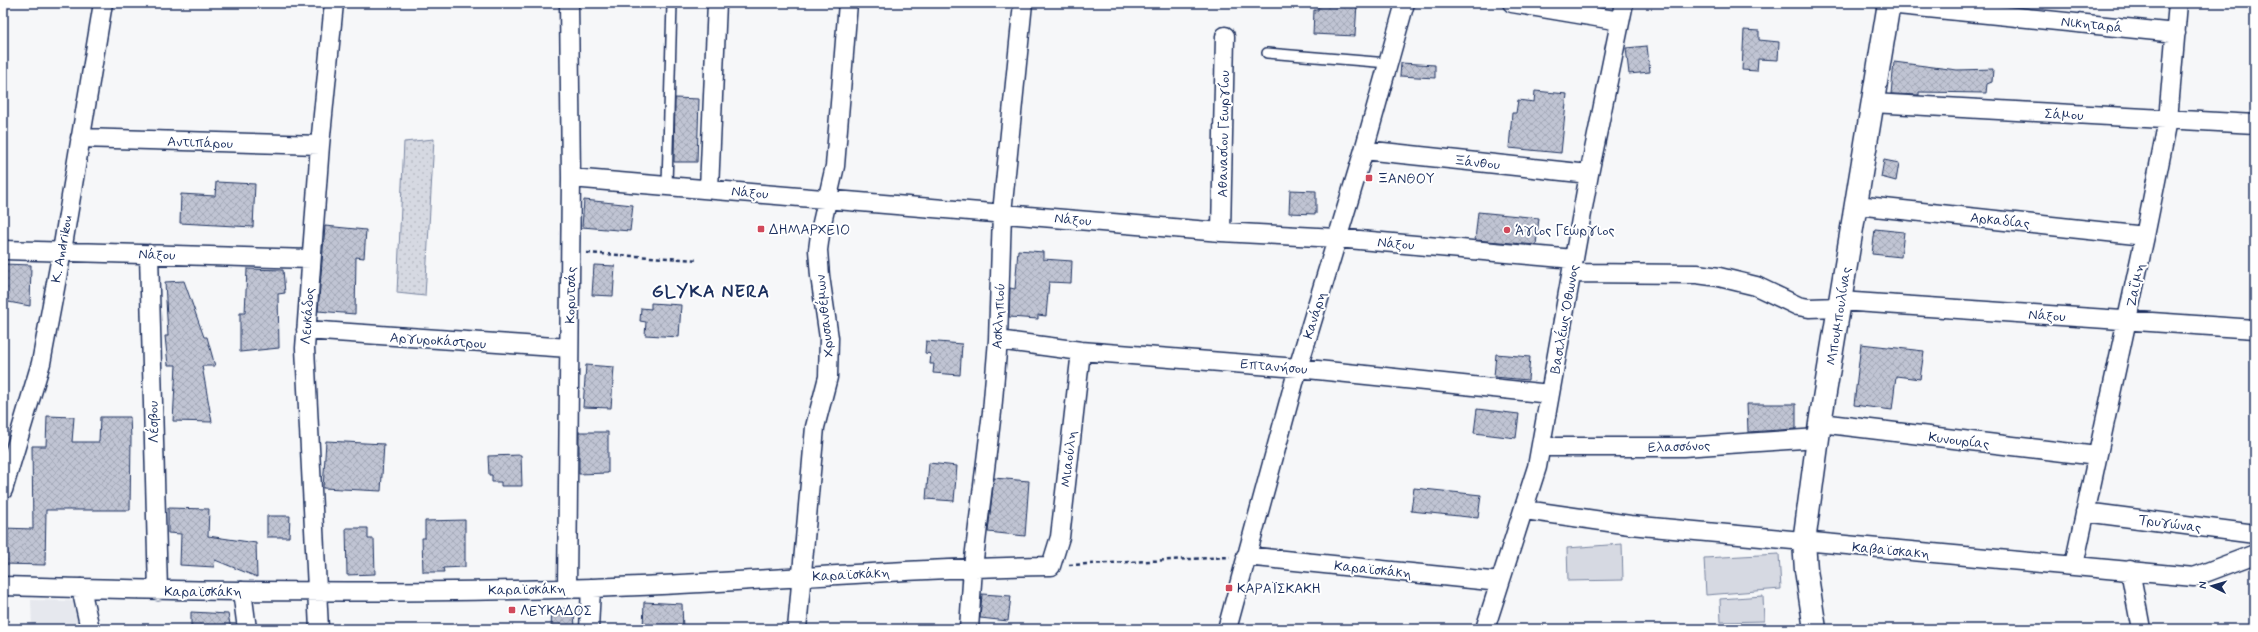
<svg xmlns="http://www.w3.org/2000/svg" width="2258" height="632" font-family="Mynerve,sans-serif">
  <style>
    .built { fill: #e6e8ee }
    .grass { fill: url(#grass-dots); stroke: #7884a0 }
    .garden { fill: #d6d9e2; stroke: #7884a0 }
    .building { fill: url(#building-cross-hatch); stroke: #1b2f5e }
    .lines { fill: none; stroke-linecap: round; stroke-linejoin: round }
    .lane-casing { stroke: #1b2f5e; stroke-width: 12 }
    .street-casing { stroke: #1b2f5e; stroke-width: 21 }
    .secondary-casing { stroke: #1b2f5e; stroke-width: 25 }
    .path { stroke: #1b2f5e; stroke-width: 2.5; stroke-dasharray: 4 3; stroke-linecap: butt }
    .lane { stroke: #fff; stroke-width: 9 }
    .street { stroke: #fff; stroke-width: 18 }
    .secondary { stroke: #fff; stroke-width: 22 }
    .poi-dot { fill: #d1495b; stroke: #fff; stroke-width: 1.5 }
    .labels { text-anchor: middle; stroke-width: 4; stroke-linejoin: round; paint-order: stroke }
    .street-label { font-size: 14px; fill: #1b2f5e; stroke: #fff }
    .poi-label { font-size: 14px; fill: #1b2f5e; stroke: #fff; text-anchor: start }
    .district-label { font-size: 18px; font-weight: bold; letter-spacing: 1px; fill: #1b2f5e; stroke: #fff }
  </style>
  <defs>
    <pattern id="grass-dots" width="8" height="8" patternUnits="userSpaceOnUse"><rect width="8" height="8" fill="#d6d9e2"/><path d="M2 2h.1M6 6h.1" fill="none" stroke="#b7bbc4" stroke-width="1.8" stroke-linecap="round"/></pattern>
    <pattern id="building-cross-hatch" width="8" height="8" patternUnits="userSpaceOnUse"><rect width="8" height="8" fill="#c0c4d3"/><path d="M0 0l8 8M0 8l8-8" fill="none" stroke="#a4a9b8"/></pattern>
  </defs>
  <rect width="100%" height="100%" fill="#f6f7f9"/>
  <filter id="ink" filterUnits="userSpaceOnUse"><feTurbulence type="fractalNoise" baseFrequency=".025" numOctaves="2"/><feDisplacementMap in="SourceGraphic" scale="8" xChannelSelector="R" yChannelSelector="G"/><feConvolveMatrix kernelMatrix="1 2 1 2 8 2 1 2 1" color-interpolation-filters="sRGB"/></filter>
  <g filter="url(#ink)">
    <!-- built -->
    <path class="built" d="M31,600l44,1 6,28h-49z"/>
    <!-- grass -->
    <path class="grass" d="M434,139l-9,157 -28,-3 7,-151z"/>
    <!-- garden -->
    <path class="garden" d="M1622,544l1,36 -55,1 -1,-33z
      M1779,554l2,35 -75,6 -2,-37z
      M1763,596l1,25 -43,1 -1,-23z"/>
    <!-- building -->
    <path class="building" d="M1318,3h39l-2,33 -42,-2 1,-24h4z
      M1744,30l15,1v9l20,2 -1,18 -20,-1 -1,12 -15,-1z
      M1647,46l3,26 -21,2 -3,-26z
      M1894,62l63,8 36,-1 -1,13 -5,2 -1,9 -67,-1v3l-28,-1z
      M1401,63l34,2v13l-35,-2z
      M1535,91l32,3 -6,59 -52,-5 3,-35h4l2,-13 16,2z
      M675,98l24,1 -2,63h-23z
      M1884,160l15,3 -3,18 -15,-4z
      M216,182l39,2 -2,43 -73,-4 1,-29 34,2z
      M1290,190l26,1v23l-27,-1z
      M584,200l49,5 -3,26 -48,-4z
      M1478,212l61,6 -3,27 -61,-5z
      M325,226l41,4 -2,28 -8,-1 -1,57 -37,-3z
      M1875,229l29,3 -3,25 -29,-3z
      M1018,250l25,2v7l29,2 -1,22 -22,-1 -3,34 -8,-1v4l-29,-2 1,-29 5,1z
      M3,264l28,1 -1,41 -27,-5z
      M594,265l21,1 -2,30 -21,-1z
      M247,269l36,1 2,23 -7,1 1,54 -39,4v-39h5z
      M184,281l20,56h3l8,29h-13l10,56 -39,-1 3,-56h-8l-3,-29h3l-3,-54z
      M651,303l30,2 -2,32 -34,-2 1,-13 -6,-1 1,-13 10,1z
      M926,341l36,3 -2,31 -27,-2 1,-9h-4l1,-10 -6,-1z
      M1861,344l63,7 -4,28 -24,-3 -4,34 -38,-5z
      M1496,354l34,3 -2,23 -34,-3z
      M586,365l28,2 -3,41 -28,-1z
      M1747,404h49v25l-48,3z
      M1477,409l42,5 -3,24 -42,-5z
      M47,416l27,1 -2,25h27l1,-25h30l1,22 -1,71h-84l-1,55 -42,-1v-36l30,1 -1,-83h14z
      M579,432h29v41l-29,1z
      M326,441l58,3 -3,47 -58,-3z
      M521,455l1,31h-21v-4h-9v-7h-3l-1,-19z
      M929,463l28,3 -3,35 -28,-2z
      M994,478l35,3 -4,55 -37,-4z
      M1414,488l67,7 -3,23 -67,-7z
      M168,508l41,1 -1,27 48,7 1,34 -42,-17 -1,7 -34,-2 1,-31 -13,-1z
      M267,516h23l-1,21h-22z
      M465,520v47l-22,1 1,4h-21l-1,-34h3v-17z
      M346,528h22v11h6l1,35 -28,1z
      M982,594l29,2 -3,25 -28,-3z
      M644,602l38,2 1,25h-40z
      M552,607l22,3 1,19h-24z
      M191,612l37,2 3,15h-40z"/>
    <g class="lines">
      <defs>
        <path id="lane" d="M1267,53l121,10
          M667,185l5,-182"/>
        <path id="street" d="M1512,3l108,18
          M1888,4l288,29
          M1872,103l383,21
          M80,138l240,7
          M1364,150l225,24
          M571,178l650,54 116,6 237,21
          M709,189l8,-186
          M1856,205l289,31
          M1221,232l4,-196
          M3,250l308,9
          M149,254l9,337
          M1572,273l125,1 22,3 37,9 42,20 11,2 30,-1
          M1840,301l415,28
          M306,330l263,18
          M998,340l83,11 217,17 252,26
          M1820,423l277,33
          M1541,447h142l135,-9
          M3,490l38,-127 21,-112 41,-248
          M1525,510l105,15 564,52 61,-23
          M2085,512l170,22
          M1246,556l254,26
          M2074,565l71,-329 23,-116 10,-117
          M2130,570l11,59
          M3,586c197,6 393,8 590,2 153,-5 305,-20 458,-22l9,-29 21,-186
          M81,588l9,41
          M567,588l4,-410 -2,-175
          M242,591l5,38
          M319,629l-14,-281 15,-203 14,-142
          M589,629l2,-41
          M797,629l18,-202 13,-50 1,-39 -9,-62 -2,-26 3,-23 14,-61 13,-163
          M969,629l4,-62 19,-155 6,-72 4,-127 21,-210
          M1227,629l71,-261 66,-218 41,-147
          M1485,629l52,-162 52,-293 35,-171"/>
        <path id="secondary" d="M1815,629l-9,-59 -2,-28 16,-119 69,-420"/>
      </defs>
      <!-- lane casing -->
      <use href="#lane" class="lane-casing"/>
      <!-- street casing -->
      <use href="#street" class="street-casing"/>
      <!-- secondary casing -->
      <use href="#secondary" class="secondary-casing"/>
      <!-- path -->
      <path class="path" d="M587,253l111,7
        M1069,565l161,-8"/>
      <!-- lane -->
      <use href="#lane" class="lane"/>
      <!-- street -->
      <use href="#street" class="street"/>
      <!-- secondary -->
      <use href="#secondary" class="secondary"/>
    </g>
  </g>
  <!-- markers -->
  <g class="poi-dot">
    <rect x="1365" y="174" width="8" height="8" rx="2"/>
    <rect x="757" y="225" width="8" height="8" rx="2"/>
    <circle cx="1507" cy="230" r="4"/>
    <rect x="1225" y="584" width="8" height="8" rx="2"/>
    <rect x="508" y="606" width="8" height="8" rx="2"/>
  </g>
  <g class="labels">
    <!-- street labels -->
    <g class="street-label">
      <text transform="translate(2092 24) rotate(6)" y="5">Νικηταρά</text>
      <text transform="translate(2064 114) rotate(3)" y="5">Σάμου</text>
      <text transform="translate(1223 134) rotate(-89)" y="5">Αθανασίου Γεωργίου</text>
      <text transform="translate(200 142) rotate(2)" y="5">Αντιπάρου</text>
      <text transform="translate(1477 162) rotate(6)" y="5">Ξάνθου</text>
      <text transform="translate(750 192) rotate(5)" y="5">Νάξου</text>
      <text transform="translate(1073 219) rotate(5)" y="5">Νάξου</text>
      <text transform="translate(2000 220) rotate(6)" y="5">Αρκαδίας</text>
      <text transform="translate(1396 243) rotate(5)" y="5">Νάξου</text>
      <text transform="translate(61 249) rotate(-80)" y="5">K. Andrikou</text>
      <text transform="translate(157 254) rotate(2)" y="5">Νάξου</text>
      <text transform="translate(2135 285) rotate(-78)" y="5">Ζαΐμη</text>
      <text transform="translate(570 295) rotate(-89)" y="5">Κορυτσάς</text>
      <text transform="translate(1314 315) rotate(-73)" y="5">Κανάρη</text>
      <text transform="translate(2047 315) rotate(4)" y="5">Νάξου</text>
      <text transform="translate(307 316) rotate(-86)" y="5">Λευκάδος</text>
      <text transform="translate(824 316) rotate(-96)" y="5">Χρυσανθέμων</text>
      <text transform="translate(998 316) rotate(-87)" y="5">Ασκληπιού</text>
      <text transform="translate(1838 316) rotate(-81)" y="5">Μπουμπουλίνας</text>
      <text transform="translate(1564 319) rotate(-80)" y="5">Βασιλέως Όθωνος</text>
      <text transform="translate(438 340) rotate(4)" y="5">Αργυροκάστρου</text>
      <text transform="translate(1274 366) rotate(5)" y="5">Επτανήσου</text>
      <text transform="translate(153 422) rotate(-91)" y="5">Λέσβου</text>
      <text transform="translate(1959 440) rotate(7)" y="5">Κυνουρίας</text>
      <text transform="translate(1679 446) rotate(-2)" y="5">Ελασσόνος</text>
      <text transform="translate(1068 459) rotate(-84)" y="5">Μιαούλη</text>
      <text transform="translate(2170 523) rotate(8)" y="5">Τρυγώνας</text>
      <text transform="translate(1891 550) rotate(5)" y="5">Καβαϊσκακη</text>
      <text transform="translate(1373 569) rotate(6)" y="5">Καραϊσκάκη</text>
      <text transform="translate(851 574) rotate(-3)" y="5">Καραϊσκάκη</text>
      <text transform="translate(527 589) rotate(-1)" y="5">Καραϊσκάκη</text>
      <text x="203" y="596">Καραϊσκάκη</text>
    </g>
    <!-- poi labels -->
    <g class="poi-label">
      <text x="1377" y="183">ΞΑΝΘΟΥ</text>
      <text x="769" y="234">ΔΗΜΑΡΧΕΙΟ</text>
      <text x="1515" y="235">Άγιος Γεώργιος</text>
      <text x="1237" y="593">ΚΑΡΑΪΣΚΑΚΗ</text>
      <text x="520" y="615">ΛΕΥΚΑΔΟΣ</text>
    </g>
    <!-- district labels -->
    <g class="district-label">
      <text x="711" y="297">GLYKA NERA</text>
    </g>
  </g>
  <!-- margin -->
  <rect width="2258" height="632" fill="none" stroke="#fff" stroke-width="16"/>
  <rect x="8" y="8" width="2242" height="616" fill="none" stroke="#1b2f5e" stroke-width="1.5" filter="url(#ink)"/>
  <!-- north arrow -->
  <g transform="translate(2212 586) rotate(275)" stroke="#ffffff" stroke-width="3" paint-order="stroke">
  <path d="M0-3L7 15L0 10L-7 15Z" fill="#1b2f5e"/>
  <text y="-6" font-size="11" font-weight="bold" text-anchor="middle" fill="#1b2f5e">N</text>
  </g>
</svg>
